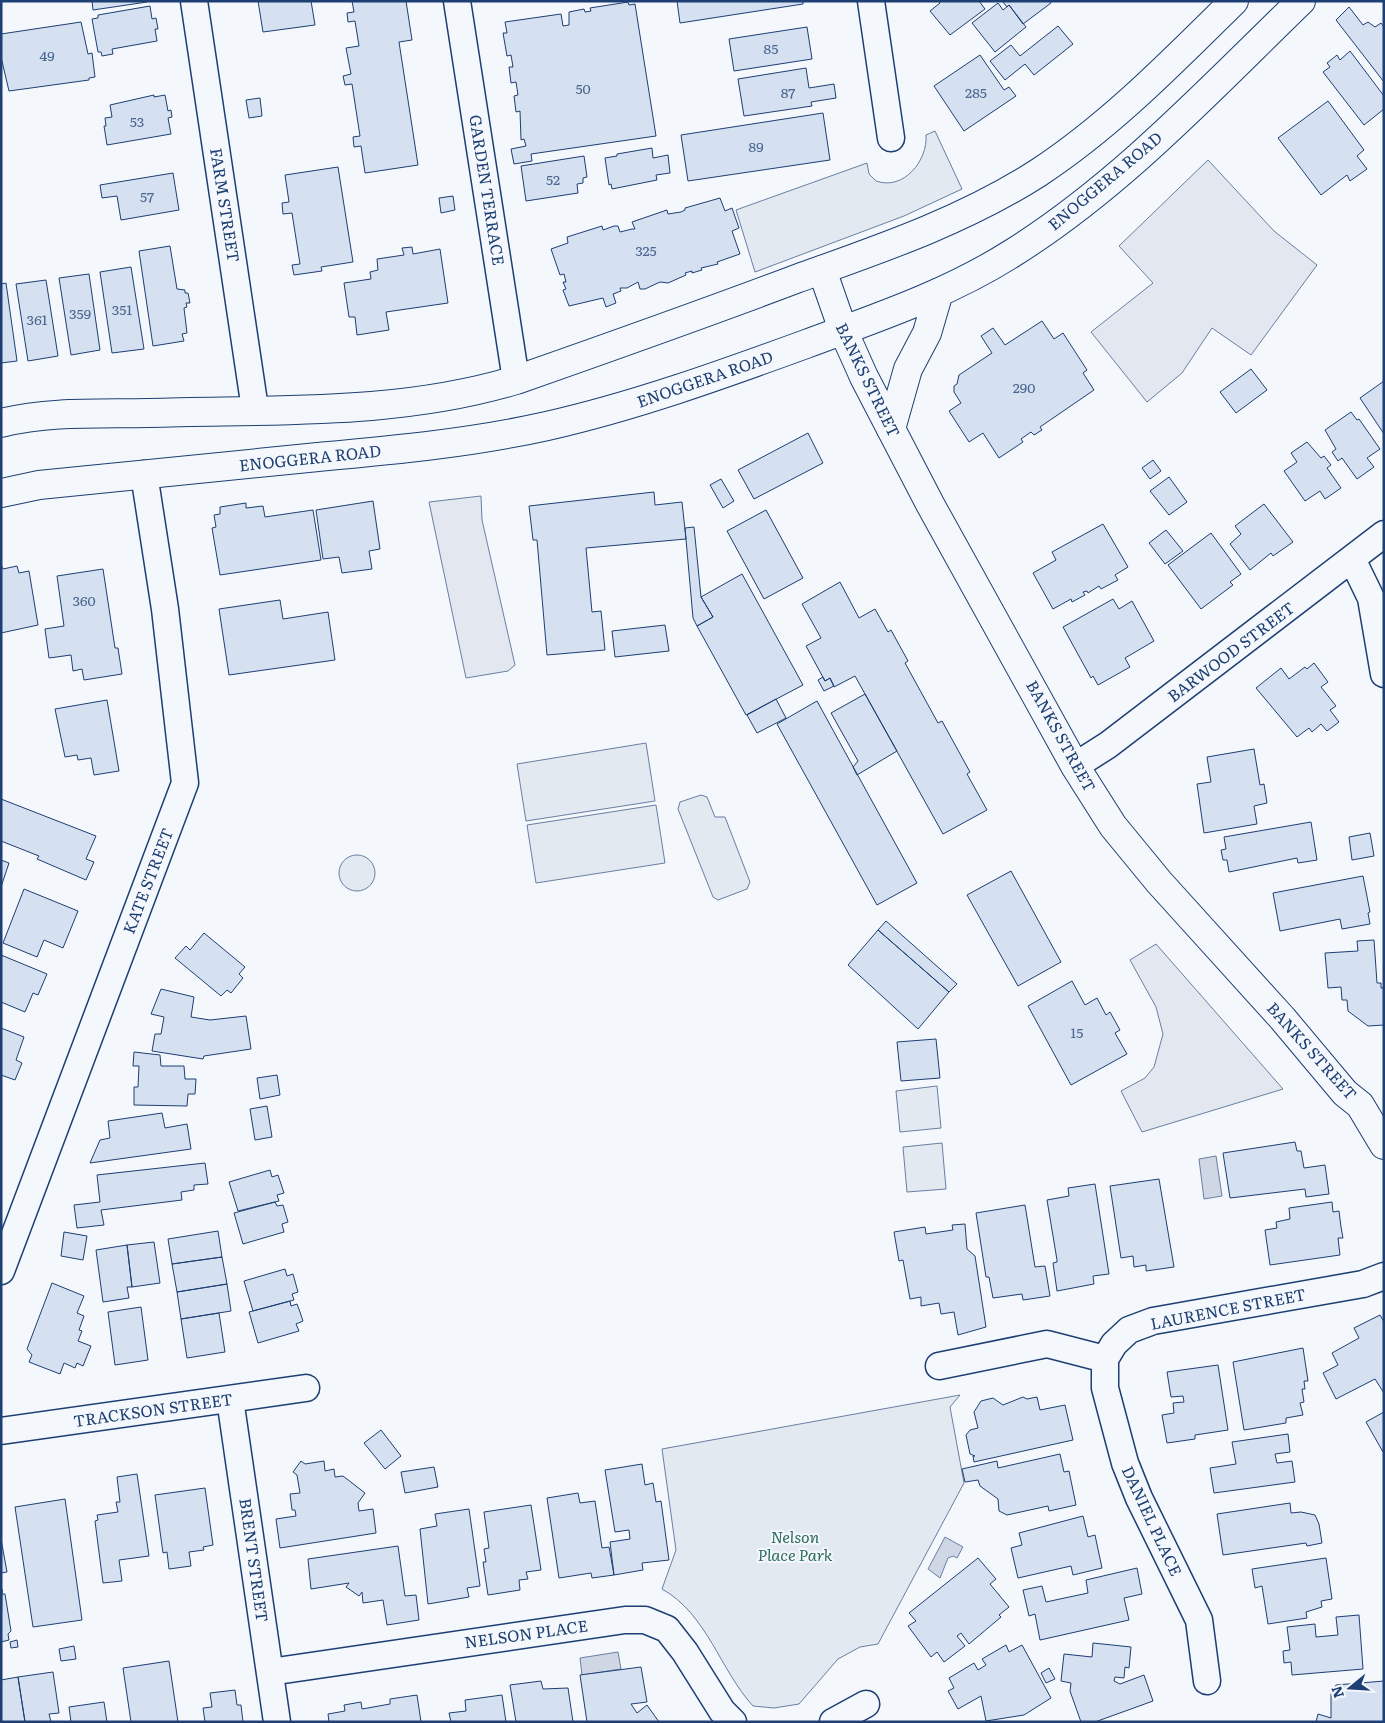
<svg xmlns="http://www.w3.org/2000/svg" width="1385" height="1723" font-family="Literata,serif">
  <style>
    .green { fill: #e3e9f0; stroke: #687fa3 }
    .parking { fill: #e3e8f0; stroke: #687fa3 }
    .water { fill: #cfd7e4; stroke: #687fa3 }
    .building { fill: #d5e0f0; stroke: #1d3f73 }
    .lines { fill: none; stroke-linecap: round; stroke-linejoin: round }
    .street-casing { stroke: #1d3f73; stroke-width: 29 }
    .secondary-casing { stroke: #1d3f73; stroke-width: 30 }
    .primary-casing { stroke: #1d3f73; stroke-width: 30 }
    .street { stroke: #f4f7fb; stroke-width: 26 }
    .secondary { stroke: #f4f7fb; stroke-width: 28 }
    .primary { stroke: #f4f7fb; stroke-width: 28 }
    .labels { text-anchor: middle; stroke-width: 4; stroke-linejoin: round; paint-order: stroke }
    .number-label { font-size: 14px; fill: #4b6792 }
    .street-label { font-size: 16px; fill: #1d3f73; stroke: #f4f7fb }
    .park-label { font-size: 16px; font-style: italic; fill: #2c6c60; stroke: #f4f7fb }
  </style>
  <rect width="100%" height="100%" fill="#f4f7fb"/>
  <!-- green -->
  <path class="green" d="M935,131l27,58 -58,27 -149,56 -19,-62 131,-47 2,11 7,7c28,10 52,-21 50,-46z
    M646,743l9,58 -129,20 -9,-57z
    M701,795l6,2 8,20h10l25,65 -3,7 -29,11 -5,-3 -35,-88 2,-7z
    M656,805l9,58 -129,20 -9,-58z
    M339 873a18 18 0 1 1 36 0a18 18 0 1 1-36 0Z
    M937,1086l4,42 -41,4 -4,-41z
    M942,1143l4,46 -39,3 -4,-45z
    M960,1395l-10,12 14,76 -86,161 -18,3 -22,12 -39,45 -25,4 -21,-2c-33,-36 -46,-92 -91,-117l14,-39 -14,-101z"/>
  <!-- parking -->
  <path class="parking" d="M1208,160l66,71 43,34 -66,90 -39,-27 -30,45 -35,29 -56,-70 62,-49 -34,-37z
    M481,496l1,24 33,145 -7,6 -42,7 -37,-176z
    M1156,944l127,145 -141,43 -21,-41 24,-13 9,-11 9,-33 -7,-27 -26,-47z"/>
  <!-- water -->
  <path class="water" d="M1216,1156l6,40 -18,3 -5,-40z
    M945,1537l18,10 -6,11 -4,-2 -5,2 -8,20 -12,-9z
    M618,1652l3,17 -39,6 -2,-17z"/>
  <!-- building -->
  <path class="building" d="M92,1h55v1l-54,8z
    M258,1h53l4,24 -52,7z
    M352,1h54l6,39 -13,2 19,123 -53,8 -4,-27 -7,1 -1,-10 7,-1 -8,-52 -7,1 -2,-9 8,-2 -5,-26 13,-2 -4,-25 -7,1 -1,-9 7,-1z
    M677,1h126v3l-123,19z
    M939,1h40l6,8 -35,26 -20,-24 10,-8z
    M1002,1h48l1,2 -28,21 -14,-19 -2,2z
    M628,2l1,3 6,-1 21,132 -125,18 1,7 -18,3 -3,-15 15,-3 -2,-7 -3,1 -1,-29 -4,1 -2,-16 4,-1 -2,-13 -5,1 -2,-16h4l-2,-12 -4,1 -4,-23h4l-2,-11 56,-8 2,12 6,-1v-13l15,-3 1,3 6,-1 -1,-3z
    M998,3l5,7 6,-5 17,22 -31,25 -23,-29z
    M150,6l2,13 4,-1 2,11h-3l2,12 -45,8 1,5 -11,2 -1,-4h-3l-6,-33 6,-1v-3z
    M1349,7l14,18 5,-3 7,5 6,-4 3,4v55l-48,-62z
    M81,22l7,32 4,-1 3,24 -6,1v2l-80,11 -8,-34v-23z
    M1058,26l15,18 -39,31 -9,-11 -20,16 -15,-19 21,-16 9,11z
    M807,27l5,32 -78,12 -5,-32z
    M1350,51l34,45v13l-20,16 -41,-53 7,-5 -3,-4 10,-8 3,5z
    M980,55l24,35 5,-3 7,9 -52,35 -30,-45z
    M806,68l3,20 25,-4 2,14 -25,4 1,4 -68,10 -6,-37z
    M154,95v2l11,-2 3,16 3,-1 1,7 -4,1 3,16 -64,11 -3,-19h2l-1,-8 7,-1 -2,-12z
    M260,98l2,18 -13,2 -3,-18z
    M1328,101l36,49 -7,6 10,13 -17,12 -3,-6 -26,20 -43,-57z
    M823,113l7,47 -142,21 -7,-46z
    M652,148l1,10 15,-3 2,18 -14,2 1,5 -45,9 -1,-5 -2,1 -4,-27 12,-2v-2z
    M584,156l3,21 -4,1v5l-6,1 1,9 -52,8 -5,-35z
    M338,167l15,95 -32,5 1,4 -28,4 -2,-10 8,-1 -8,-51 -9,1 -1,-11 7,-1 -4,-27z
    M173,173l6,37 -58,10 -4,-24 -15,2 -2,-13z
    M453,196l2,14 -14,3 -2,-15z
    M720,198l5,13 7,-3 7,20 -7,3 8,23 -23,8 1,2 -17,4 1,2 -10,3v-2l-7,2 1,2 -18,8 -8,-1 -15,7h-5l-2,-7 -11,6h-7l1,3 -8,3 3,9 -10,4 -3,-9 -34,8 -6,-16 3,-1 -3,-7h3l-2,-8 -4,1 -9,-26 17,-6 -1,-6 35,-11 1,4 11,-4h4l2,6 12,-3h3l-3,-7 35,-12 1,4 13,-2 4,-2v-2z
    M170,246l7,43 8,1v3h3l2,10h-4l1,4 -3,1 3,25 -5,1 2,7 -31,5 -14,-95z
    M412,247l1,7 27,-5 8,54 -62,9 3,18 -32,5 -2,-18h-6l-5,-34 27,-4 -1,-7 8,-2 -1,-11 27,-4 -2,-7z
    M131,267l13,82 -32,4 -12,-81z
    M89,274l11,76 -29,5 -12,-77z
    M46,280l12,76 -30,5 -12,-77z
    M6,283l11,78 -16,2v-79z
    M1042,321l12,18 9,-6 24,37 -4,3 11,17 -54,37 2,3 -8,5 -3,-3 -10,7 2,3 -24,16 -16,-25 -14,9 -20,-31 12,-8 -7,-11v-6l3,-2 2,-9 33,-22 -11,-17 12,-8 12,17z
    M1251,369l16,21 -31,23 -16,-21z
    M1384,381v53l-24,-36z
    M1351,412l6,8 2,-1 21,30 -13,9 7,9 -17,12 -15,-21 -4,3 -6,-9 4,-3 -11,-19z
    M808,433l15,30 -69,36 -16,-29z
    M1307,442l14,16 3,-2 7,9 -4,3 14,20 -16,11 -5,-8 -15,10 -21,-30 13,-9 -6,-9z
    M1153,460l8,11 -11,8 -8,-11z
    M1169,477l18,25 -18,13 -19,-24z
    M721,479l13,22 -11,7 -13,-23z
    M654,492l1,13 27,-3 4,37 -100,9 6,64 9,-1 4,39 -58,5 -10,-115h-4l-4,-34z
    M373,501l7,48 -11,2 3,18 -30,4 -3,-16 -16,2 -7,-49z
    M246,503v5l17,-2 2,11 48,-7 8,50 -101,15 -8,-47 4,-1 -2,-12 6,-1v-7z
    M1264,504l29,38 -20,14 -2,-3 -21,17 -20,-26 11,-10 -6,-8z
    M766,510l37,68 -39,21 -37,-68z
    M1103,524l25,43 -13,8 3,5 -17,9 -2,-3 -11,7 -1,-2 -4,1 2,3 -13,7 -1,-3 -18,10 -20,-36 23,-13 -4,-8z
    M694,527l7,70 12,20 -16,9 -4,-8 -8,-90z
    M1166,530l17,21 -18,13 -16,-21z
    M1211,533l30,41 -11,8 3,3 -32,24 -33,-44z
    M1,565l2,4 14,-3 2,7 10,-2 9,54 -37,8z
    M103,569l12,79h3l4,26 -38,6 -2,-11 -9,2 -2,-16 -22,3 -4,-29 19,-3 -7,-50z
    M742,574l61,111 -57,30 -49,-89 16,-9 -12,-20z
    M840,582l19,36 16,-9 13,23 3,-2 17,31 -3,2 33,60 4,-2 28,51 -3,2 20,36 -44,24 -88,-158 -21,11 -4,-9 -5,3 -19,-35 15,-8 -19,-34z
    M1113,599l6,10 13,-8 22,40 -29,17 5,9 -32,18 -5,-9 -2,2 -28,-51z
    M280,600l3,19 45,-7 7,48 -106,15 -10,-66z
    M665,625l4,26 -54,6 -3,-26z
    M1314,663l14,19 -7,5 15,19 -6,4 9,12 -12,9 -6,-7 -9,8 -3,-4 -12,9 -41,-49 25,-20 8,11 16,-12 2,2z
    M823,677l2,4 5,-3 4,8 -10,5 -6,-11z
    M865,694l32,57 -40,24 -4,-8 5,-6 -27,-48z
    M776,699l10,19 -29,15 -10,-18z
    M107,700l12,71 -25,4 -3,-17 -13,2 -1,-5 -12,2 -10,-48z
    M817,701l100,182 -40,22 -100,-181z
    M1254,749l6,36 4,-1 3,19 -13,3 3,18 -53,9 -7,-49 14,-2 -4,-25z
    M1,799l95,37 -10,23 8,3 -8,18 -49,-21 2,-3 -38,-15z
    M1311,822l6,38 -19,3 -1,-5 -68,14 -2,-12h-4l-2,-10 5,-1 -2,-12z
    M1370,833l4,23 -22,4 -3,-23z
    M1,860l8,3 -8,24z
    M1011,871l50,91 -43,24 -51,-91z
    M1363,876l7,36 -2,1 2,11 -28,5 -2,-10 -60,12 -7,-38z
    M24,889l54,22 -15,37 -19,-8 -7,17 -34,-14z
    M886,921l71,63 -8,8 -71,-62z
    M878,930l71,62 -31,37 -70,-64z
    M204,933l41,34 -6,7 4,4 -12,15 -4,-3 -6,6 -46,-38 11,-12 4,4z
    M1374,940l3,43h4v5h3v37l-16,1 -20,-15 -1,-11h-5l-1,-13 -13,1 -3,-35 33,-2 -1,-10z
    M1,955l46,19 -9,21 -5,-2 -8,19 -24,-10z
    M1072,981l13,24 12,-7 9,17 4,-3 10,18 -5,3 12,21 -56,31 -43,-79z
    M161,989l33,8 -3,20 19,3 36,-4 5,33 -47,7 -1,3 -51,-8 3,-17h6l3,-17 -13,-3z
    M1,1028l23,9 -8,23 6,3 -7,17 -14,-5z
    M936,1039l4,39 -39,3 -4,-39z
    M134,1052l26,3 1,11h23l1,13h11l-1,15h-7l-1,12 -53,-1v-18h4l1,-21h-6z
    M277,1075l3,20 -20,4 -3,-21z
    M267,1106l5,31 -17,3 -5,-31z
    M162,1113l3,15 22,-4 4,25 -101,14 10,-23 10,-2 -2,-17z
    M1295,1142l2,9h4l3,17 21,-3 4,29 -23,3 -1,-8 -75,9 -7,-45z
    M205,1163l3,21 -14,1v5l-13,2 1,8 -81,10 3,15 -27,3 -3,-23 26,-3 -3,-27z
    M270,1170l2,7 6,-2 6,18 -7,2 2,6 -41,10 -9,-29z
    M1159,1179l15,88 -28,4v-6l-12,2 -1,-11 -12,2 -11,-72z
    M1095,1184l14,90 -16,2 1,8 -37,7 -4,-28 4,-1v-2l-10,-60 22,-4 -1,-8z
    M275,1202l2,4 6,-1 5,17 -6,2 2,8 -41,12 -9,-31z
    M1332,1202l1,10 6,-1 2,16 2,11h-5l2,17 -70,10 -5,-35 12,-2 -1,-6 14,-3 -1,-11z
    M1025,1205l10,62 10,-1 5,30 -27,4 -1,-6 -29,4 -4,-21h-3l-10,-64z
    M965,1224l2,25 8,7 11,71 -28,8 -4,-23 -13,2 -2,-11 -18,3v-9l-11,2 -7,-39 -4,1 -5,-29 31,-5 1,7 27,-4 -1,-5z
    M218,1231l4,26 -50,7 -4,-25z
    M64,1232l23,4 -4,24 -22,-4z
    M154,1242l6,41 -28,4 -5,-42z
    M127,1245l5,42h-5l2,11 -26,4 -7,-52z
    M222,1257l5,27 -50,8 -5,-28z
    M285,1269l2,7 6,-2 5,18 -6,2 2,6 -41,11 -9,-30z
    M52,1283l32,13 -7,17 7,3 -5,14 3,1 -4,10 13,5 -8,20 -6,-3 -2,5 -11,-5 -4,11 -31,-12 3,-7 -5,-6z
    M227,1284l4,27 -50,8 -4,-27z
    M290,1301l1,5 6,-2 3,8 3,9 -7,3 3,7 -41,12 -9,-31z
    M141,1307l7,53 -33,5 -7,-53z
    M219,1313l6,39 -38,6 -6,-39z
    M1380,1315l4,7v71l-9,-14 -39,20 -13,-26 15,-8 -6,-12 27,-15 -5,-10z
    M1303,1348l5,33h-4l1,8h-3l2,13 -4,1 3,12 -17,3v5l-42,7 -11,-68z
    M1218,1365l10,65 -33,5v4l-28,4 -5,-28 12,-2 -1,-10 11,-1 -1,-6 -12,1 -4,-25z
    M1023,1397l4,2 10,-2 3,13 25,-5 8,35 -99,22 -1,-6h2l-5,-2 -4,-19 4,-5 8,-2 -4,-16 7,-11 12,-3 10,7z
    M1384,1412v40h-1l-17,-30z
    M381,1430l20,26 -16,13 -21,-26z
    M1288,1434l2,18 -15,2 2,9 15,-2 3,21 -81,11 -4,-25 26,-4 -4,-22z
    M1060,1454l4,18 5,-1 7,34 -27,6 -1,-5 -41,9 -8,-4 -1,-12 -18,-13 -2,-6 -13,2 -3,-13 35,-8 1,7z
    M301,1461l4,3 19,-3 1,10 9,-2 1,8 8,-1 22,17 -7,10 1,8 14,-2 3,24 -96,15 -4,-29 20,-3 -1,-6h-3l-2,-16 10,-1 -3,-18 -4,-3z
    M642,1464l3,21 8,-2 3,19 5,-1 8,59 -27,3 1,7 -29,5 -4,-33 20,-3 -1,-9 -14,2 -10,-62z
    M434,1467l4,20 -33,6 -4,-21z
    M137,1474l12,82 -30,4 3,21 -19,2 -8,-62 3,-1 -1,-5 21,-3 -2,-10h4l-3,-25z
    M205,1488l8,57 -10,2 1,3 -15,2 2,14 -22,3 -2,-17 -4,1 -8,-58z
    M578,1493l2,10 15,-2 7,47 7,-1 5,28 -22,3 -1,-5 -32,5 -12,-80z
    M65,1499l17,121 -49,7 -18,-120z
    M1290,1503l1,10 10,-1 14,3 4,9 3,19 -15,3 -1,-3 -83,12 -6,-41z
    M531,1505l10,65 -15,2 2,7 -9,1 1,10 -32,5 -5,-33h3l-2,-13 5,-1 -5,-36z
    M469,1509l11,77 -13,2 2,9 -41,7 -8,-75 17,-3 -2,-12z
    M1083,1516l5,21 7,-2 7,33 -29,7 -2,-9 -53,12 -7,-30 11,-3 -3,-12z
    M1,1539l6,33 -6,1z
    M398,1546l7,50 11,-1 3,25 -32,5 -4,-25 -20,3 -1,-11 -3,4 -13,-9 3,-4 -38,6 -3,-30z
    M978,1558l18,21 -6,5 19,23 -10,8 2,2 -32,27 -8,-11 -4,3 8,10 -21,16 -7,-10 -6,5 -23,-31 8,-5 -7,-8z
    M1326,1558l6,41 -11,2 1,6 -16,5 1,6 -39,6 -6,-38 -7,2 -3,-19z
    M1137,1568l5,26 -18,4 5,22 -89,20 -5,-26 -6,2 -6,-26 19,-4 4,16 42,-9 -2,-13z
    M2,1589v5h3l6,37 -3,3 1,6 -8,2z
    M1359,1615l4,54 -71,6 -1,-13 -7,1 -1,-12 7,-1 -3,-23 28,-3 1,13 22,-2 -2,-18z
    M17,1640l1,7 -7,1 -1,-6z
    M1093,1643l38,4 -2,21 -4,-1 -1,11 -9,-1 -1,4 6,3 24,-9 9,26 -58,21h-14l-11,-31 1,-8 -10,-2 3,-27 28,3z
    M1006,1645l3,7 13,-7 29,53 -27,17 -38,6 -5,-25 -23,13 -10,-18 6,-3 -5,-10 25,-15 4,7 8,-5 -4,-6z
    M74,1646l2,13 -15,2 -2,-12z
    M169,1661l9,61h-47l-8,-54z
    M641,1667l6,35 -16,2 6,9 10,-8 12,17h-72l-7,-47z
    M1049,1668l6,11 -9,4 -5,-10z
    M53,1672l6,41 -10,1 2,8h-26l-7,-45z
    M18,1677l7,45h-24v-42z
    M541,1681l2,8 25,-1 5,34h-57l-6,-37z
    M1384,1681v41h-68l2,-8 13,4v-24l5,-9z
    M235,1690l2,15h4l2,17h-38l-2,-14 9,-1 -2,-14z
    M417,1695l4,27h-92l-1,-8 17,-3 -1,-6 17,-3 1,7 28,-5v-5z
    M502,1695l4,27h-55l-2,-9 17,-2 -1,-11z
    M104,1702l3,20h-36l-2,-15z"/>
  <g class="lines">
    <defs>
      <path id="street" d="M194,1l61,408
        M457,1l59,379
        M871,1l20,137
        M1352,559l19,39 13,76
        M1075,766l33,-21 276,-211
        M1,1271l184,-488 -20,-174 -21,-135
        M939,1366l108,-22 58,15
        M230,1399l47,323
        M1,1431l305,-43
        M270,1672l355,-52h20l22,9 18,23 37,59 11,11
        M1207,1681l-8,-61 -60,-122 -14,-35 -20,-75v-29l9,-15 15,-14 24,-9 210,-37 21,-8
        M833,1722l33,-18"/>
      <path id="secondary" d="M822,270l21,60 21,47 66,127 145,262 38,60 46,56 124,137 62,74 15,12 24,40"/>
      <path id="primary" d="M1,423c48,-12 99,-9 147,-10 124,-4 249,3 368,-33 94,-33 187,-66 280,-101 84,-30 167,-58 242,-106 73,-48 134,-111 196,-172
        M891,429l17,-60 19,-36 12,-41
        M1,493l38,-8c93,-10 186,-19 279,-28 76,-7 153,-14 229,-31 88,-20 174,-51 259,-82 70,-26 142,-50 205,-90 109,-68 198,-164 290,-253"/>
    </defs>
    <!-- street casing -->
    <use href="#street" class="street-casing"/>
    <!-- secondary casing -->
    <use href="#secondary" class="secondary-casing"/>
    <!-- primary casing -->
    <use href="#primary" class="primary-casing"/>
    <!-- street -->
    <use href="#street" class="street"/>
    <!-- secondary -->
    <use href="#secondary" class="secondary"/>
    <!-- primary -->
    <use href="#primary" class="primary"/>
  </g>
  <g class="labels">
    <!-- number labels -->
    <g class="number-label">
      <text x="771" y="54">85</text>
      <text x="47" y="61">49</text>
      <text x="583" y="94">50</text>
      <text x="788" y="98">87</text>
      <text x="976" y="98">285</text>
      <text x="137" y="127">53</text>
      <text x="756" y="152">89</text>
      <text x="553" y="185">52</text>
      <text x="147" y="202">57</text>
      <text x="646" y="256">325</text>
      <text x="122" y="315">351</text>
      <text x="80" y="319">359</text>
      <text x="37" y="325">361</text>
      <text x="1024" y="393">290</text>
      <text x="84" y="606">360</text>
      <text x="1077" y="1038">15</text>
    </g>
    <!-- street labels -->
    <g class="street-label">
      <text transform="translate(1105 181) rotate(-40)" y="6">ENOGGERA ROAD</text>
      <text transform="translate(487 190) rotate(81)" y="6">GARDEN TERRACE</text>
      <text transform="translate(225 205) rotate(81)" y="6">FARM STREET</text>
      <text transform="translate(705 379) rotate(-19)" y="6">ENOGGERA ROAD</text>
      <text transform="translate(868 380) rotate(64)" y="6">BANKS STREET</text>
      <text transform="translate(310 458) rotate(-6)" y="6">ENOGGERA ROAD</text>
      <text transform="translate(1231 652) rotate(-37)" y="6">BARWOOD STREET</text>
      <text transform="translate(1061 736) rotate(61)" y="6">BANKS STREET</text>
      <text transform="translate(148 881) rotate(-69)" y="6">KATE STREET</text>
      <text transform="translate(1312 1051) rotate(48)" y="6">BANKS STREET</text>
      <text transform="translate(1228 1309) rotate(-11)" y="6">LAURENCE STREET</text>
      <text transform="translate(153 1410) rotate(-8)" y="6">TRACKSON STREET</text>
      <text transform="translate(1152 1521) rotate(65)" y="6">DANIEL PLACE</text>
      <text transform="translate(254 1560) rotate(82)" y="6">BRENT STREET</text>
      <text transform="translate(526 1634) rotate(-8)" y="6">NELSON PLACE</text>
    </g>
    <!-- park labels -->
    <g class="park-label">
      <text x="795" y="1543">Nelson<tspan x="795" dy="18">Place Park</tspan></text>
    </g>
  </g>
  <!-- border -->
  <rect width="1385" height="1723" fill="none" stroke="#1d3f73" stroke-width="5"/>
  <!-- north arrow -->
  <g transform="translate(1350 1688) rotate(252)" stroke="#f4f7fb" stroke-width="4" paint-order="stroke">
  <path d="M0-4L9 19L0 12L-9 19Z" fill="#1d3f73"/>
  <text y="-8" font-size="14" font-weight="bold" text-anchor="middle" fill="#1d3f73">N</text>
  </g>
</svg>
